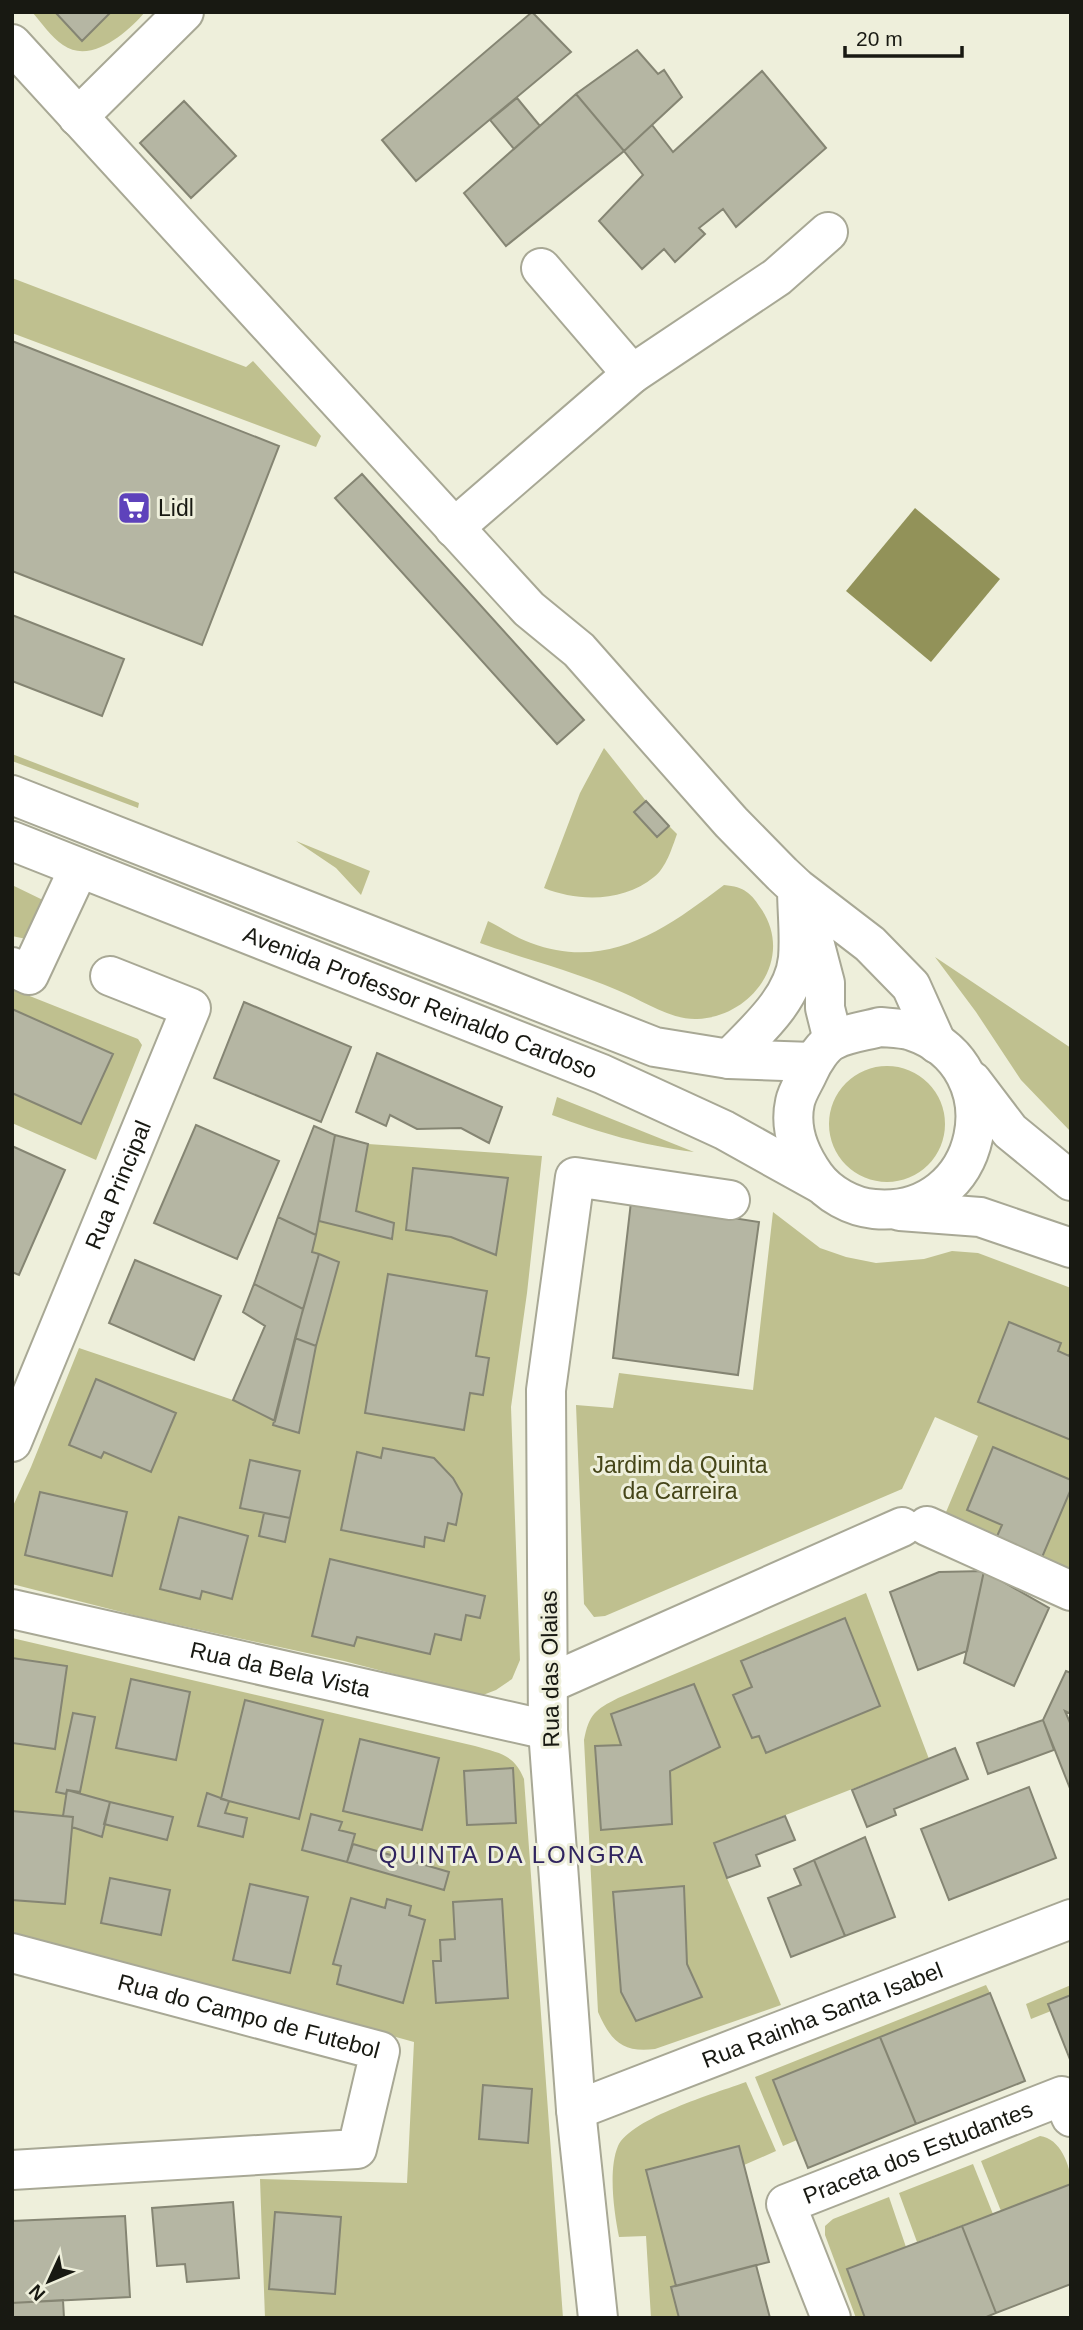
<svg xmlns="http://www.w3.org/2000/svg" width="1083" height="2330" font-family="Arial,sans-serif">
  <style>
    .green { fill: #bfc08f }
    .water { fill: #929259 }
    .building { fill: #b5b6a3; stroke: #858573; stroke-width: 2 }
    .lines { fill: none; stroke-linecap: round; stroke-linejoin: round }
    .minor-casing { stroke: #a8a895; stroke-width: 42 }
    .tertiary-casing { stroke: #a8a895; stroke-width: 42 }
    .primary-casing { stroke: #a8a895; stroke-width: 42 }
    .minor { stroke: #fff; stroke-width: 38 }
    .tertiary { stroke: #fff; stroke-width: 38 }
    .primary { stroke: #fff; stroke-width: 38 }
    .labels { text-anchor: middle; stroke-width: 6; stroke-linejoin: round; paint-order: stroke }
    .poi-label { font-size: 23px; fill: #181912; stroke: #eeefdb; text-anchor: start }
    .street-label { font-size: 23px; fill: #181912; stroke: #eeefdb }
    .park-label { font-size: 23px; fill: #454518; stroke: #eeefdb }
    .neighbourhood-label { font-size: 24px; letter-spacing: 2px; fill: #30245f; stroke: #eeefdb }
  </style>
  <rect width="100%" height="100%" fill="#eeefdb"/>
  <!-- green -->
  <path class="green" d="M32,12h113c-17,20 -54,53 -82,33 -12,-8 -21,-22 -31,-33z
    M12,278l234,89 7,-6 68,75 -5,11 -304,-114z
    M604,748l42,53 -11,11 21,25 13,-11 8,8c-5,14 -11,34 -23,43 -30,25 -76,25 -110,11l36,-95z
    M12,754l127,49 -1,5 -126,-47z
    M296,841l74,30 -9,24 -25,-27z
    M12,885l35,17 -16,38 -19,-4z
    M724,885c21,2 27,8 38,25 32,49 -10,107 -65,109 -27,1 -55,-19 -80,-29 -44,-19 -92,-31 -137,-47l8,-22c14,7 29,17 43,22 77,29 136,-15 193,-58z
    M935,957l136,91v84l-50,-52 -45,-68z
    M12,989l126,50 4,6 -46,115 -84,-37z
    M829 1124a58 58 0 1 1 116 0a58 58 0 1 1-116 0Z
    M557,1097l137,55c-53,-7 -93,-19 -142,-37z
    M335,1135l33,9 174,12 -15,137 -16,114 9,253 -8,19 -16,11 -13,5 -28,-5 -111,-29 -203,-44 -129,-33v-76l19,-41 48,-119 154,52 42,21 -1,5 25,6 17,-86 23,-83 -27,-11z
    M773,1212l47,36 26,9 30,6 48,-4 28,-8 26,2 93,35v280l-6,12 -124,-56 37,-88 -43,-19 -33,72 -297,127 -11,1 -10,-13 -8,-199 37,3 6,-35 134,17z
    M866,1593l63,166 -215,84 13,35 54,127 -126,44c-33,4 -44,-8 -57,-37l-14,-272c5,-26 11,-30 34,-42z
    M12,1638l463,108c24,7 39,8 49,33l39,539h-298l-5,-139 147,4 7,-141 -213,-59 -128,-30 -61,-17z
    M986,1985l4,8 -217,87 24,60 -14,6 -28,-69z
    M1071,1985v10l-23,9 3,7 -20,8 -5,-15z
    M746,2082l30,69 -32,14 -6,-19 -92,25 30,115 -5,2 8,30h-28l-5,-82 -27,1c-5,-25 -11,-67 -1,-91 13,-28 98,-53 128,-64z
    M1040,2136c20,2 31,30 31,48l-70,27 -20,-50z
    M973,2164l20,50 -76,28 -18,-49z
    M889,2197l17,50 -59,23 18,48h-9l-31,-83v-9l8,-7z"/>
  <!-- water -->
  <path class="water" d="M915,508l85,71 -69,83 -85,-71z"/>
  <!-- building -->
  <path class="building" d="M55,12h56l-29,29z
    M532,12l39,40 -155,129 -34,-41z
    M637,50l21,24 6,-4 18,27 -58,54 -48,-57z
    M762,71l64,77 -90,79 -13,-18 -24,19 6,6 -30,28 -11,-13 -22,20 -43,-48 44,-46 -19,-24 28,-26 21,27z
    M576,94l48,57 -118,95 -42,-53z
    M517,98l23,28 -26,23 -24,-29z
    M184,101l52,55 -45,42 -51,-55z
    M12,341l267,105 -77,199 -190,-74z
    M362,474l222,246 -27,24 -222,-246z
    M12,615l112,44 -22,57 -90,-35z
    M646,801l23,25 -12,11 -23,-25z
    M244,1002l107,45 -30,75 -107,-44z
    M12,1009l101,45 -32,70 -69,-31z
    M377,1053l125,54 -13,36 -28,-15 -44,1 -27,-14 -4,11 -30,-14z
    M196,1125l83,36 -42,98 -83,-36z
    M314,1126l21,9 -19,100 -38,-18z
    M335,1135l33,9 -12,67 38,12 -2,16 -73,-18z
    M12,1146l53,24 -46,105 -7,-3z
    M413,1168l95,10 -12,77 -45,-18 -45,-7z
    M631,1202l128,20 -21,153 -125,-17z
    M278,1217l38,18 -4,17 7,2 -16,55 -49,-25z
    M319,1254l20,8 -23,84 -21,-8z
    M135,1260l86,36 -27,64 -85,-37z
    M388,1274l99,17 -11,65 13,2 -6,37 -13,-2 -6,37 -99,-17z
    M254,1284l49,25 -28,112 -42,-21 32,-74 -22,-14z
    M1009,1322l52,21 -3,8 11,5 2,-5v89l-93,-38z
    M295,1338l21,8 -17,87 -26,-8z
    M96,1379l80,34 -25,59 -47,-20 -3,6 -32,-13z
    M993,1447l78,33v9l-31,73 -46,-19 8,-18 -35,-15z
    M383,1448l51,10 19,20 9,16 -6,31 -8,-2 -4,18 -19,-4 -1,10 -83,-17 16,-78 24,6z
    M250,1460l50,11 -10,47 -50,-10z
    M40,1492l87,20 -15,64 -87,-21z
    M264,1513l26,5 -5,24 -26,-6z
    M179,1517l69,19 -16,63 -30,-8 -2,8 -40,-10z
    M330,1559l155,37 -5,22 -14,-3 -5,25 -26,-6 -5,20 -73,-17 -3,9 -42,-10z
    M984,1571l-17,80 -49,19 -28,-78 49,-20z
    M984,1571l65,37 -35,78 -50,-23z
    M845,1618l35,88 -114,47 -7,-17 -7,2 -19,-43 19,-8 -11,-26z
    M12,1658l55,8 -12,83 -43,-6z
    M1066,1671l5,2v41l-6,-3 6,14v66l-28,-71z
    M131,1679l59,13 -14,68 -60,-12z
    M694,1684l26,63 -50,24 2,53 -71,6 -6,-84 26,-1 -10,-31z
    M245,1700l78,20 -24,99 -78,-20z
    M73,1713l22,4 -15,75 -13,-2 -1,4 -10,-2z
    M1043,1720l11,30 -66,24 -11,-31z
    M360,1739l79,19 -17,72 -79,-19z
    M955,1748l13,31 -74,30 2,6 -29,12 -15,-37z
    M513,1768l3,55 -49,2 -3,-54z
    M1029,1787l27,71 -107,42 -28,-71z
    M67,1790l43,12 -8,35 -30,-10 1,-10 -10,-1z
    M207,1793l22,8 -4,12 22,5 -4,19 -45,-11z
    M110,1802l63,15 -6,23 -63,-16z
    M12,1811l61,6 -8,87 -53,-4z
    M311,1814l31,8 -3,8 16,4 -8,28 -45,-12z
    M785,1816l10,24 -39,15 4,11 -33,12 -13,-35z
    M865,1837l30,80 -50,19 -31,-76z
    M353,1844l96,28 -5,18 -97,-28z
    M814,1860l31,76 -54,21 -23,-59 33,-13 -7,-16z
    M110,1878l60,12 -9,45 -60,-12z
    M250,1884l58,13 -18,76 -57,-13z
    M684,1886l3,78 15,33 -66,24 -15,-29 -8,-100z
    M351,1898l34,10 2,-9 24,7 -2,9 16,5 -22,83 -66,-19 4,-18 -8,-2z
    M502,1899l6,99 -72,5 -3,-42h8l-1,-21 15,-1 -2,-37z
    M990,1993l35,88 -109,43 -36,-87z
    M1071,1995v67l-23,-58z
    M880,2037l36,87 -108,44 -35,-88z
    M483,2085l49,4 -4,54 -49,-4z
    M739,2146l30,116 -93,24 -30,-116z
    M1071,2184v100l-75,29 -34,-87z
    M233,2202l6,76 -52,4 -2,-18 -28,2 -5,-58z
    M275,2212l66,5 -6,77 -66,-5z
    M125,2216l5,81 -118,6v-82z
    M962,2226l34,87 -12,5h-119l-18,-49z
    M756,2265l14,53h-91l-8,-31z
    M63,2300l1,18h-52v-15z"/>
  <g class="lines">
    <defs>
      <g id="minor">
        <path d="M78,117l106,-105"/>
        <path d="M541,268l91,106 145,-97 51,-45"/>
        <path d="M454,528l178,-154"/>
        <path d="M12,967l17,8 50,-107"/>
        <path id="s1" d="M12,1442l179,-434 -81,-32"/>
        <path d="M927,1526l144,65"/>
        <path id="s2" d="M12,1609l536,121"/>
        <path d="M550,1683l352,-156"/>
        <path id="s3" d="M12,1953l368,98 -23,98 -345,21"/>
        <path id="s4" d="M576,2110l495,-191"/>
        <path d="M598,2318l-22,-208 -28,-380 -2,-340 29,-213 155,23"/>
        <path id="s5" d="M831,2318l-45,-114 276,-108 9,21"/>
      </g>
      <path id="tertiary" d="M12,44l517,565 50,41 152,172 51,52 15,14 73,56 41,42 26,58
        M809,922l16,61v25l8,32
        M729,1059c27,-28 65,-60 69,-101 2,-23 -1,-48 -1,-70"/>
      <g id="primary">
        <path d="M12,795l643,252 74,12 84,3"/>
        <path id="s6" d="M12,841l590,233 122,56 97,54"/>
        <path d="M880,1027c10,1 22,1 32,4 104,35 72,188 -38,178 -22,-2 -46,-15 -59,-33 -15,-21 -26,-47 -20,-74 2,-10 9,-20 13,-29 5,-11 15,-28 26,-33 13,-7 32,-9 46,-13z"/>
        <path d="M972,1081l38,50 61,50"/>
        <path d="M900,1211l80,6 91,31"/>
      </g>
    </defs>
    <!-- minor casing -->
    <use href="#minor" class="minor-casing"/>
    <!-- tertiary casing -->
    <use href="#tertiary" class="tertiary-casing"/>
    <!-- primary casing -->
    <use href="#primary" class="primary-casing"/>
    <!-- minor -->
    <use href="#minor" class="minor"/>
    <!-- tertiary -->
    <use href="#tertiary" class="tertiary"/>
    <!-- primary -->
    <use href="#primary" class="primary"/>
  </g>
  <!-- icons -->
  <defs>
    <symbol id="supermarket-square" viewBox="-11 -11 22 22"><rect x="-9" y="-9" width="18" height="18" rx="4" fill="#5e42bb" stroke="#eeefdb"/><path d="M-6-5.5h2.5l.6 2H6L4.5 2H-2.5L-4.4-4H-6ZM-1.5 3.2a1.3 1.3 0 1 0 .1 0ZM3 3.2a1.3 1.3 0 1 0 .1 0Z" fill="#fff"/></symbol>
  </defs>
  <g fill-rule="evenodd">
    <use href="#supermarket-square" x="115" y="489" width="38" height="38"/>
  </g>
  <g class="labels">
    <!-- poi labels -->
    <g class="poi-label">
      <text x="158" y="516">Lidl</text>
    </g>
    <!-- street labels -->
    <g class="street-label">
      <text dy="8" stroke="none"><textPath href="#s6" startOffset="439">Avenida Professor Reinaldo Cardoso</textPath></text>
      <text dy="8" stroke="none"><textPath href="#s1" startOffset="278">Rua Principal</textPath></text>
      <text transform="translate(550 1669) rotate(-91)" y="8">Rua das Olaias</text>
      <text dy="8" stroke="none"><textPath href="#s2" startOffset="275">Rua da Bela Vista</textPath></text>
      <text dy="8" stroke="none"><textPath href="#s4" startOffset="264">Rua Rainha Santa Isabel</textPath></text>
      <text dy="8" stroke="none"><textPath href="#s3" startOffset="245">Rua do Campo de Futebol</textPath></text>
      <text dy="8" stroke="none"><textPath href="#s5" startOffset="264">Praceta dos Estudantes</textPath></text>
    </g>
    <!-- park labels -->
    <g class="park-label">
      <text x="680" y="1473">Jardim da Quinta<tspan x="680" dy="26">da Carreira</tspan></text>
    </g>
    <!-- neighbourhood labels -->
    <g class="neighbourhood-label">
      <text x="512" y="1863">QUINTA DA LONGRA</text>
    </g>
  </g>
  <!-- border -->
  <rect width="1083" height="2330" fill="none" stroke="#181912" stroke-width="28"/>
  <!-- north arrow -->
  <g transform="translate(49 2281) rotate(226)" stroke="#eeefdb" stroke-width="5" paint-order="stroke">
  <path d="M0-5L12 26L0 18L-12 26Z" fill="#181912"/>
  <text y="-10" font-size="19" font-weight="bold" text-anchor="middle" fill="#181912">N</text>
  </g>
  <!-- scale -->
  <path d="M845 46v10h117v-10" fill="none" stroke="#181912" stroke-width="3.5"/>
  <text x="856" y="46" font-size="21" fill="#181912" stroke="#eeefdb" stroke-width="5" paint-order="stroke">20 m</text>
</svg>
